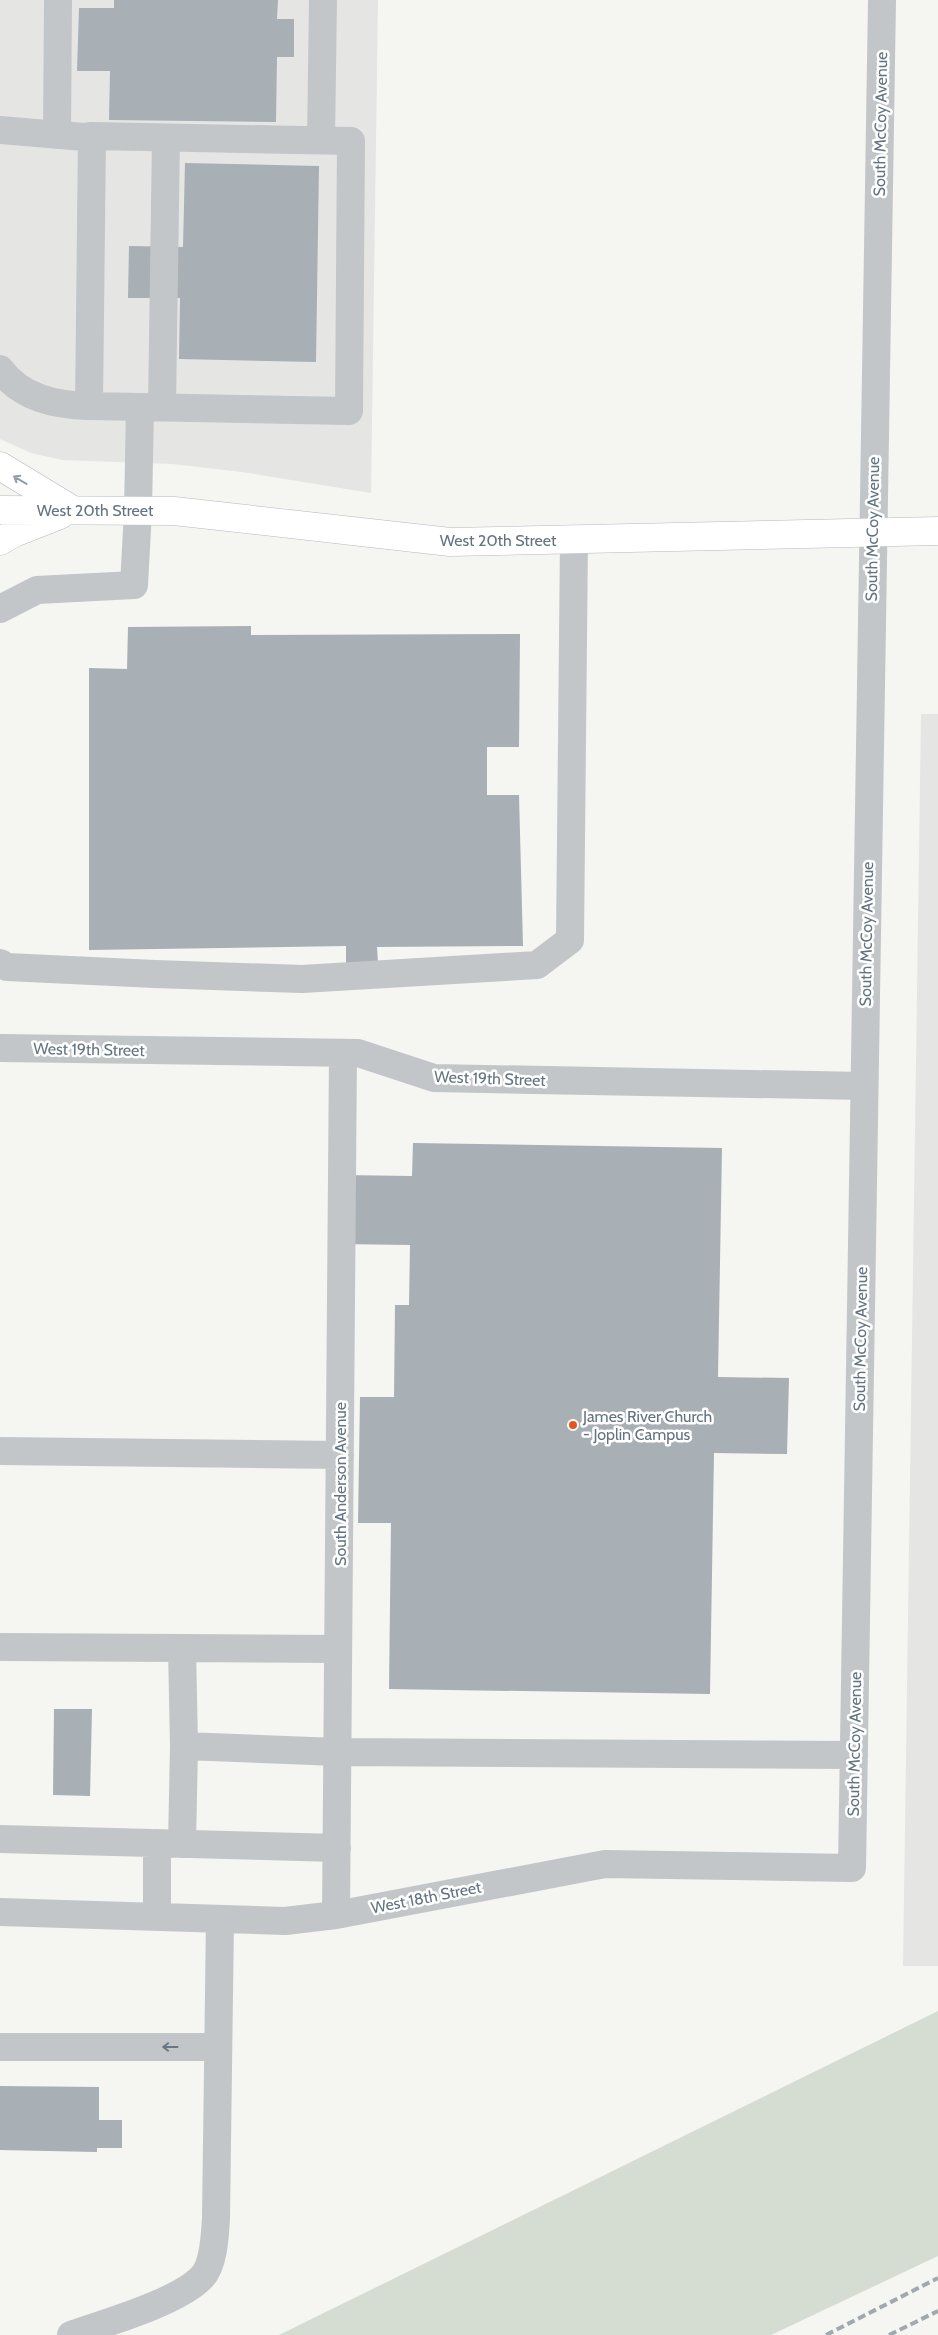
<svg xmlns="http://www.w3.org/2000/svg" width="938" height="2335" font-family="Cabin,sans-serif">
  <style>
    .built { fill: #e5e6e4 }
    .green { fill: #d5dcd2 }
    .building { fill: #a8afb5 }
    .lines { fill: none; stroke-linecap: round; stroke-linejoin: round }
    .major-casing { stroke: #b5b9bd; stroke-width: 29 }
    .minor { stroke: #c2c6c9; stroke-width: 28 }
    .major { stroke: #fff; stroke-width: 28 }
    .rail { stroke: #a2a8ae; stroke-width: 4; stroke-dasharray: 8 4; stroke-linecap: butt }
    .oneway { stroke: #929da8 }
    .oneway2 { stroke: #687786 }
    .poi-dot { fill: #e35622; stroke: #fff; stroke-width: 2 }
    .labels { text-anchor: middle; stroke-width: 5; stroke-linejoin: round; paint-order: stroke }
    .street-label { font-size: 16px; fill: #637382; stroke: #fff }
    .poi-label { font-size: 16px; fill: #637382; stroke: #fff; text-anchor: start }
  </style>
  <rect width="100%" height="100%" fill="#f5f5f1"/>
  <!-- built -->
  <path class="built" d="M0,0h378l-7,493 -129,-21 -70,-8 -110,-4 -31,-7 -31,-14z
    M921,714h17v1252h-35z"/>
  <!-- green -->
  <path class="green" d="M938,2011v245l-167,79h-492z"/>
  <!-- building -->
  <path class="building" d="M114,0h164l-1,19h17v38h-17l-1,65 -167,-2 1,-49h-33l2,-63h35z
    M185,163l134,3 -3,196 -137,-3 1,-61h-52l1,-52 54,1z
    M251,626v9l269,-1 -1,113h-32v48h32l4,151 -146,1 1,16h-32v-17l-257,4v-282l38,1 1,-42z
    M413,1143l309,5 -4,229 71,1 -2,76 -73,-1 -4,241 -321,-5 2,-166h-33l2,-126h34l1,-92h14l1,-60 -70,-1 1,-69 71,1z
    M54,1709h38l-2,87 -37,-1z
    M0,2086l99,1v33h23v28h-25v4l-97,-2z"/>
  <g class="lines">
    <defs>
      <path id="major" d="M0,466l71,43
        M0,510l174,1 276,31 488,-11
        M0,541l14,-8 46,-18"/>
    </defs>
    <!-- major casing -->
    <use href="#major" class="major-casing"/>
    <!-- minor -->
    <path class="minor" d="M0,130l84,7 8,-1 259,5 -2,270 -260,-5 3,-270
      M57,135l1,-135
      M321,140l2,-140
      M0,369c21,29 55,36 89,37
      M162,407l4,-269
      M0,609l37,-19 97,-5 4,-74 2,-104
      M0,963l7,4 148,7 147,5 235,-14 33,-25 4,-401
      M0,1048l358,5 76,25 430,8
      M0,1451l340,4
      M0,1647l182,1 2,98 -2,98
      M182,1648l156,1
      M184,1746l153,6 517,3
      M0,1839l337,9
      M0,1912l285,9 51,-6 269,-51 247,4 30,-1868
      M336,1915l7,-862
      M157,1917v-74
      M0,2047h218
      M71,2335c34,-12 108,-33 131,-58 12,-12 13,-43 14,-59l4,-299"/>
    <!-- major -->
    <use href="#major" class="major"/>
    <!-- rail -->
    <path class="rail" d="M826,2335l112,-57
      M889,2335l49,-24"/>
  </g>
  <!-- one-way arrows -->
  <defs><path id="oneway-shaft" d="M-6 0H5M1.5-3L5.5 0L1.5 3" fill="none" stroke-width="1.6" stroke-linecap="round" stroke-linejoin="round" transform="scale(1.25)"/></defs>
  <use class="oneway" href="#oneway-shaft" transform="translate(20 480) rotate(-149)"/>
  <use class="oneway2" href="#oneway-shaft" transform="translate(170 2047) rotate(-180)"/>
  <!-- markers -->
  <circle class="poi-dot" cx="573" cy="1425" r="5"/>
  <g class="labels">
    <!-- street labels -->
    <g class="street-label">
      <text transform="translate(880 124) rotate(-89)" y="6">South McCoy Avenue</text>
      <text x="95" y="516">West 20th Street</text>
      <text transform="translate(872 529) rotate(-89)" y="6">South McCoy Avenue</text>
      <text x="498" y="546">West 20th Street</text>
      <text transform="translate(866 934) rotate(-89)" y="6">South McCoy Avenue</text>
      <text transform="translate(89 1049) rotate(1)" y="6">West 19th Street</text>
      <text transform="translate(490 1078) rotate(2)" y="6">West 19th Street</text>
      <text transform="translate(860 1339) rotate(-89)" y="6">South McCoy Avenue</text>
      <text transform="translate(340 1484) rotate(-90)" y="6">South Anderson Avenue</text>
      <text transform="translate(854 1744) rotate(-89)" y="6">South McCoy Avenue</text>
      <text transform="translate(426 1897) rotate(-11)" y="6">West 18th Street</text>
    </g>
    <!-- poi labels -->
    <g class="poi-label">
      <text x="583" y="1422">James River Church<tspan x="583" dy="18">- Joplin Campus</tspan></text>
    </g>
  </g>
</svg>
